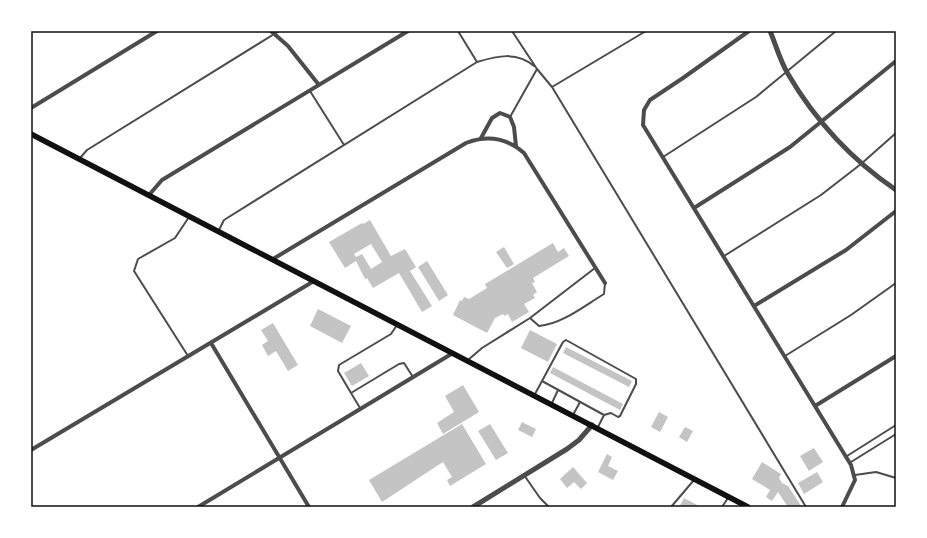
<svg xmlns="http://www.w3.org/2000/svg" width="927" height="538" font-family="'Open Sans',sans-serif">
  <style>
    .building { fill: #c4c4c4; fill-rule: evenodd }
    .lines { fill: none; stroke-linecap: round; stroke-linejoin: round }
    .service { stroke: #4c4c4c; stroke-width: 2 }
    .minor { stroke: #4c4c4c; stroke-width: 4 }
    .tertiary { stroke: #4c4c4c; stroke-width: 5 }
    .secondary { stroke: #111; stroke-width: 5.5 }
    .neatline { fill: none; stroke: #111; stroke-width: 1.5 }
  </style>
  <rect width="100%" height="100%" fill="#fff"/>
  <!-- building -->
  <path class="building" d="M370,220l21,36 14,-7 11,18 -6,4 22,35 -10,6 -23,-39 -26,15 -6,-10 -2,1 -9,-18 -11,7 -16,-26 33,-19 1,1zM371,244l11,18 -11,7 -9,-15 -6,3 -2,-3z
    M553,243l5,9 6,-4 5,8 -36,22 2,4 -3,1 5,9 -4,3 2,3 -11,6 5,8 -17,10 -4,-8 -4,2 -1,-2 -8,4 -8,15 -34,-18 7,-15 2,1 2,-4 5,2 18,-11 -2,-4z
    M504,247l10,17 -7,4 -11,-16z
    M427,261l21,34 -9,6 -21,-34z
    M318,309l33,17 -9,17 -32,-17z
    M273,323l25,42 -10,6 -12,-20 -8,5 -6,-11 6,-4 -7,-11z
    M530,330l27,14 -9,18 -27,-14z
    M566,347l66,34 -3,6 -66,-34z
    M361,363l8,13 -17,10 -8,-13z
    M553,367l70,37 -3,6 -70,-37z
    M463,385l16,27 -36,22 -6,-11 17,-11 -9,-16z
    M659,412l9,5 -8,15 -9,-5z
    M522,422l14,7 -4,8 -14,-7z
    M462,424l24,40 -36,22 -3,-6 5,-3 -9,-15 -61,40 -13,-22z
    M490,424l18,29 -12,7 -18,-29z
    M685,427l8,4 -6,11 -8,-5z
    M814,448l9,14 -14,9 -9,-15z
    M607,454l5,3 -4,9 10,5 -5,9 -15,-8z
    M762,462l19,12 -2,4 3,5 6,3 14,21h-14l-10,-15 -6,9 -6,-4 4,-7 -18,-11z
    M573,467l14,16 -6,6 -7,-7 -7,6 -7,-9z
    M817,472l6,10 -19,12 -6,-11z
    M684,498l17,9h-22z"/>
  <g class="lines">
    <!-- service -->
    <path class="service" d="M458,31l19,31
      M512,31l25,38 15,18 254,420
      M552,87l94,-56
      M310,91l34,54
      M510,117l27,-48
      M663,157l93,-60 80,-66
      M80,158l7,-8 192,-119
      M219,230l5,-10 253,-158c20,-6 40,-11 57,4
      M724,256l97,-61 40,-31 35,-31
      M530,318l9,8c23,-2 45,-20 65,-32l1,-11
      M397,325l-6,9 -52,31 -1,6 13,22 48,-29 5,-1 9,14
      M188,356l-54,-85 4,-12 37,-21 14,-21
      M785,356l66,-41 45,-32
      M468,360l14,-12 48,-30 65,-50
      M542,381l62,34
      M351,393l9,15
      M535,394l28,-52 3,-2 70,39v5l-16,32 -2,1 -7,-4 -7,2 -6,12
      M552,403l6,-13
      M573,415l7,-13
      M847,456l49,-31
      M851,462l45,-28
      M524,475l16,23 9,9
      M855,475l21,-3 20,6
      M671,507l23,-27
      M722,507l6,-9"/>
    <!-- minor -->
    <path class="minor" d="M271,31l17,15 31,39
      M749,31l-66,47 -33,22 -6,10 -1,15 208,340 4,15 -13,27
      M31,108l126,-77
      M481,138l11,-20 8,-5 10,4 4,10 2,19
      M149,195l13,-15 246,-149
      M694,208l96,-61 106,-86
      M273,259l193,-116c21,-8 41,-5 58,10l81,130
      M754,306l92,-56 50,-39
      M211,343l98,164
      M815,406l81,-50
      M31,450l283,-169
      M198,507l255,-154"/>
    <!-- tertiary -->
    <path class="tertiary" d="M770,31c6,14 10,30 18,43 27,46 64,86 108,116
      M473,507l94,-58 12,-9 13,-15"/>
    <!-- secondary -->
    <path class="secondary" d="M31,134l717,373"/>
  </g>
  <!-- border -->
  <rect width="927" height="538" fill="none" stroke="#ffffff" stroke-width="64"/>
  <rect x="32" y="32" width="863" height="474" class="neatline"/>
</svg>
